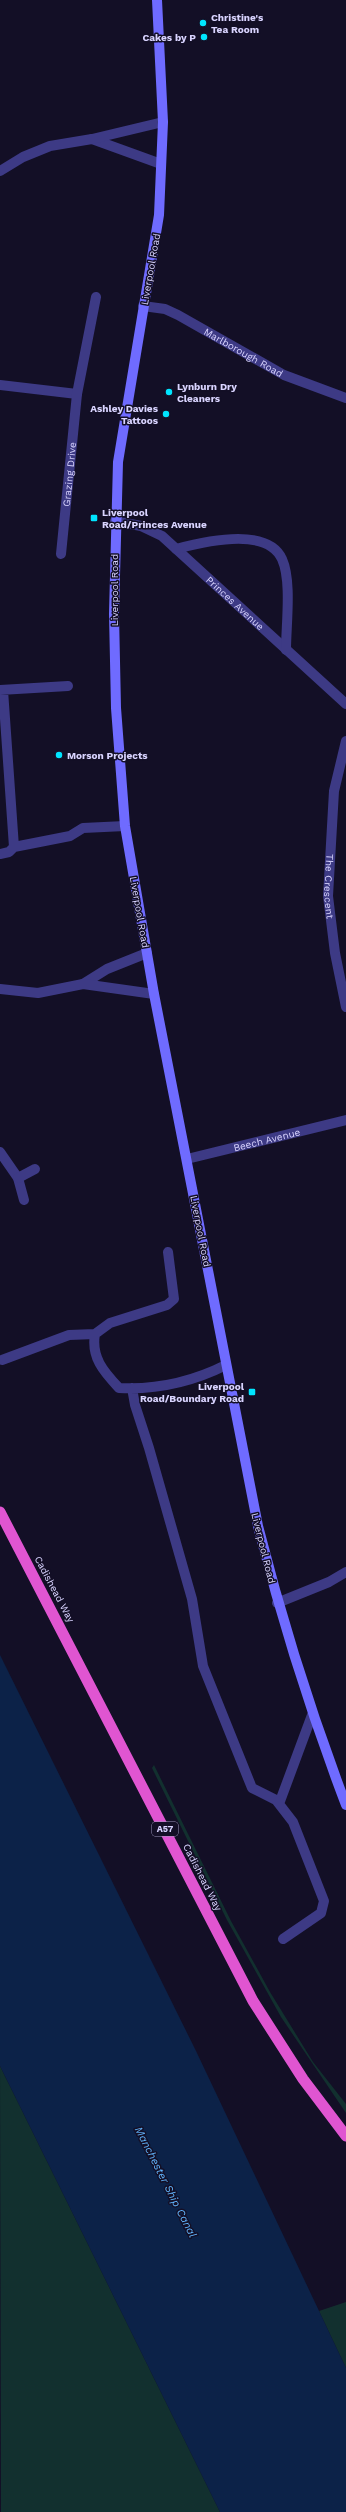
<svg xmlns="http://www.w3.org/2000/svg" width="346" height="2512" font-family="'Work Sans',sans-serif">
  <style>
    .green { fill: #12302f }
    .water { fill: #0c2248 }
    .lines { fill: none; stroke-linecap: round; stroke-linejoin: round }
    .service { stroke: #3d3a85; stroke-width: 10 }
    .minor { stroke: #3d3a85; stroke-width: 10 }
    .secondary { stroke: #6f6bff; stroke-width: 10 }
    .trunk { stroke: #e055d1; stroke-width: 11 }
    .poi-dot { fill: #00e5ff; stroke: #130f26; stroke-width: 1.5 }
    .labels { text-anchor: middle; stroke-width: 3; stroke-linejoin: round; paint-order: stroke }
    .shield { fill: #130f26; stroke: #9e99be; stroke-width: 1 }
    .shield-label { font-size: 9px; font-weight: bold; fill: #d9d4ff }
    .poi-label { font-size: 10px; font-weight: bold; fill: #d9d4ff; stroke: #130f26; text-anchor: start }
    .street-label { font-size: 10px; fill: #d9d4ff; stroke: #130f26 }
    .water-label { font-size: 11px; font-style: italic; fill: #62b6ff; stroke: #130f26 }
  </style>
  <rect width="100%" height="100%" fill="#130f26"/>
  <!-- green -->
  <path class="green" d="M154,1765l77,156 39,71 43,70 33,42v9l-65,-96 -54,-97 -75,-152z
    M0,2066l220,446h-219z
    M346,2302v66l-27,-57z"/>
  <!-- water -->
  <path class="water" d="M0,1655l196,396 150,317v144h-126l-220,-446z"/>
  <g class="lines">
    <!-- service -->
    <path class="service" d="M0,690l68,-4
      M3,690l11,157
      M0,854l9,-2 5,-5 56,-11 13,-8 42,-2
      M168,1252l6,47 -7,6 -57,18 -15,11c-4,23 8,37 24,54 39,2 73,-6 107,-23
      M2,1360l67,-25 26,-1
      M132,1388l3,17 14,43 43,151 11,67 49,122 24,12 17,22 31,79 -3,12 -38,26
      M279,1804l33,-89"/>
    <!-- minor -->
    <g class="minor">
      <path d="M92,139l69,25"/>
      <path d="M0,171l23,-14 27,-11 42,-7 71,-17"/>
      <path id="s1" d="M143,306l22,3 13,6 106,60 62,23"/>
      <path d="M0,385l77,9"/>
      <path id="s2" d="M115,521l26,5 21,10 184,168"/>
      <path d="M176,549c26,-7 91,-23 106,10 10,22 4,66 4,91"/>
      <path id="s3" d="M61,554l16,-160 19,-97"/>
      <path id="s4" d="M346,741l-12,50 -6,105 7,57 11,54"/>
      <path d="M83,984l24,-15 40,-16"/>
      <path d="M0,989l38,4 45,-9 71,10"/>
      <path d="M0,1152l18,26 6,22"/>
      <path id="s5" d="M187,1159l159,-39"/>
      <path d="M18,1178l17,-9"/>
      <path d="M277,1603l52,-21 17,-10"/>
    </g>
    <!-- secondary -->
    <path class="secondary" d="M157,0l6,122 -4,93 -41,247 -4,152 2,94 9,118 29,168 104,532c24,95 53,187 88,279"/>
    <!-- trunk -->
    <path class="trunk" d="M0,1512l253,489 50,78 43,57"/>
  </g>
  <!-- markers -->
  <g class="poi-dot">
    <circle cx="203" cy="23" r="4"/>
    <circle cx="204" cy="37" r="4"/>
    <circle cx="169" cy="392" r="4"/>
    <circle cx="166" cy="414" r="4"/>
    <rect x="90" y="514" width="8" height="8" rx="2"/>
    <circle cx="59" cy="755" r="4"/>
    <rect x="248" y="1388" width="8" height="8" rx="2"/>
  </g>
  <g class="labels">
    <!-- shield labels -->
    <rect class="shield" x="152" y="1822" width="26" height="14" rx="3"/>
    <g class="shield-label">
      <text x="165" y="1832">A57</text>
    </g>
    <!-- poi labels -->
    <g class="poi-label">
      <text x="211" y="21">Christine's<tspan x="211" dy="12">Tea Room</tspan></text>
      <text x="196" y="41" text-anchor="end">Cakes by P</text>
      <text x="177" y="390">Lynburn Dry<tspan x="177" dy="12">Cleaners</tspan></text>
      <text x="158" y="412" text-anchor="end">Ashley Davies<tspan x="158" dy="12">Tattoos</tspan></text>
      <text x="102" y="516">Liverpool<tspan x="102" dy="12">Road/Princes Avenue</tspan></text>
      <text x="67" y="759">Morson Projects</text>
      <text x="244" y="1390" text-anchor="end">Liverpool<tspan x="244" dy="12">Road/Boundary Road</tspan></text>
    </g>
    <!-- street labels -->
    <g class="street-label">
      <text transform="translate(150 269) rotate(-80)" y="4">Liverpool Road</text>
      <text dy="4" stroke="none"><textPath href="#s1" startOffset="112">Marlborough Road</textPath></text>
      <text dy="4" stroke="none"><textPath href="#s3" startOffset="80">Grazing Drive</textPath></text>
      <text transform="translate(114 590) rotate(-90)" y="4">Liverpool Road</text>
      <text dy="4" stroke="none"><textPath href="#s2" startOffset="149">Princes Avenue</textPath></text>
      <text dy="4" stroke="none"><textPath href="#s4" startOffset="147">The Crescent</textPath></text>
      <text transform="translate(140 912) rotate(80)" y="4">Liverpool Road</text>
      <text dy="4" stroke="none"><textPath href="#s5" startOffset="82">Beech Avenue</textPath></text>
      <text transform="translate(201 1231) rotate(79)" y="4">Liverpool Road</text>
      <text transform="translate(264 1548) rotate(76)" y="4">Liverpool Road</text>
      <text transform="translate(55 1589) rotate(62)" y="4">Cadishead Way</text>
      <text transform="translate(203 1877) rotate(63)" y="4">Cadishead Way</text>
    </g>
    <!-- water labels -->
    <g class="water-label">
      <text transform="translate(166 2182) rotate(63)" y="4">Manchester Ship Canal</text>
    </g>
  </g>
</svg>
